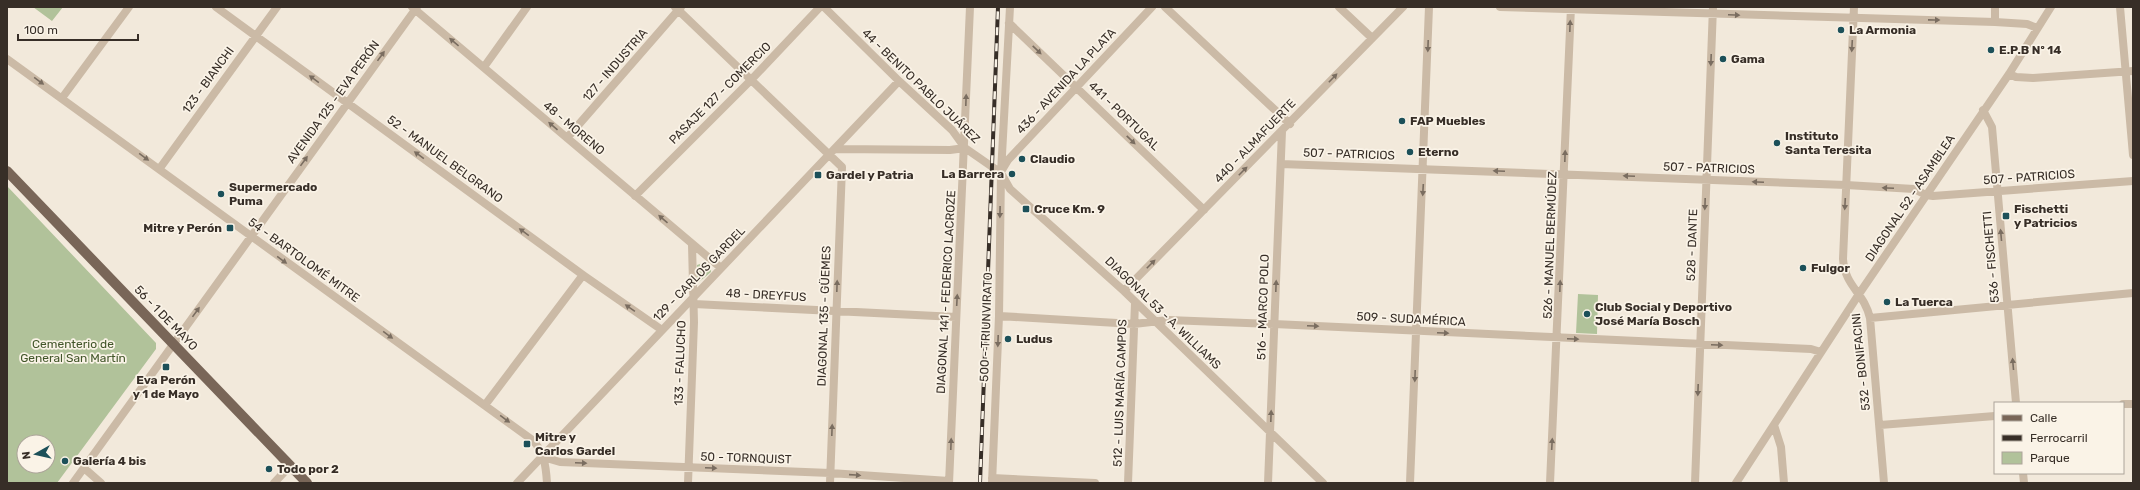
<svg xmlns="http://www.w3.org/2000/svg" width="2140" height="490" font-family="Rubik,sans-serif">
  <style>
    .green { fill: #b1c29a; fill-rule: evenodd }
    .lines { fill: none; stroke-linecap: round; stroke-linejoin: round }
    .minor { stroke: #cbbaa6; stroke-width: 8 }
    .major { stroke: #796658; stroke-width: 10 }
    .rail-casing { stroke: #372e27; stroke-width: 4 }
    .rail { stroke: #faf3e7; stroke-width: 2.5; stroke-dasharray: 8; stroke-linecap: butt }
    .oneway { fill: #7a6d60 }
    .poi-dot { fill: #1c5059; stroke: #faf3e7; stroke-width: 1.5 }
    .labels { text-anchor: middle; stroke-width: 3.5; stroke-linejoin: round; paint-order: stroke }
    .poi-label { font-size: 12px; font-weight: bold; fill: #372e27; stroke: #faf3e7; text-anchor: start }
    .street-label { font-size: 12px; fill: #372e27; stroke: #faf3e7 }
    .park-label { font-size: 12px; fill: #42562a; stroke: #faf3e7 }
  </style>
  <rect width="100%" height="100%" fill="#f2e9db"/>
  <!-- green -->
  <path class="green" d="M33,7h30l-11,14z
    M7,186l149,157v6l-99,134h-50zM24,442h24v24h-24z
    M703,263l8,6v3l-12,10 -2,-3v-14z
    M1578,294l20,1 -1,39 -21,-1z"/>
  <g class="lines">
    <!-- minor -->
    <path class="minor" d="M216,7l367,268 79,55
      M412,7l309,261
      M675,7l167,160 -12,316
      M824,7l75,74 53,49 13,18 36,25 9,16 114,102 199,192
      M1165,7l125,117
      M1339,7l33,31
      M1500,7l495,15 32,2 10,4
      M1854,7l-11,252c2,28 21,33 27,59l14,165
      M2120,7l13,148
      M1995,22v-15
      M1009,23l195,187
      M7,59l524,380c13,11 15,27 16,44
      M484,67l43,-60
      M2009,74l7,3 17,1 100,-7
      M62,98l67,-91
      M1983,110l9,17 24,276
      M567,138l114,-131
      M836,149l114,1 15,-2
      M1281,164l565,21 68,4 12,6 7,1 200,-15
      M160,168l117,-161
      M1002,170l6,-10 144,-153
      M635,196l115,-115 70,-74
      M1124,291l279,-284
      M694,304l262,13
      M999,316l135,8 34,-4 106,4 537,25 10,3
      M1870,318l263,-25
      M2123,404h10
      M485,405l98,-130
      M1774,425l7,22 3,36
      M1880,425l115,-9
      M543,457l17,5 270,11 119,8
      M84,468l17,15
      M2023,473l1,10
      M992,478l103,5
      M73,483l344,-476
      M274,483l16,-17
      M517,483l382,-402
      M688,483l6,-161 -2,-77
      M949,483l21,-476
      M992,483l7,-167 2,-143 9,-166
      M1128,483l7,-180
      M1268,483l14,-352
      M1410,483l19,-476
      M1550,483l21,-476
      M1695,483l18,-476
      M1736,483l123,-189 150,-220 42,-67"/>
    <!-- major -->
    <path class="major" d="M7,171l300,312"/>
    <defs>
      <path id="rail" d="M980,483l18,-476"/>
    </defs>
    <!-- rail casing -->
    <use href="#rail" class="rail-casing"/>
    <!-- rail -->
    <use href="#rail" class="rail"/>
  </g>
  <!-- one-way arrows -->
  <defs><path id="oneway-solid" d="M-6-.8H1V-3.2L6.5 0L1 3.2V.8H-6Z"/></defs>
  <g class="oneway">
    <use href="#oneway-solid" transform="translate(1734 15) rotate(2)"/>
    <use href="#oneway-solid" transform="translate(1934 20) rotate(1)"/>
    <use href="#oneway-solid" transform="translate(1570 26) rotate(-88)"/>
    <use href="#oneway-solid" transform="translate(454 42) rotate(-140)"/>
    <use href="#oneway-solid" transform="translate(1428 46) rotate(92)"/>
    <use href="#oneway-solid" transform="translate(1852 46) rotate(93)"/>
    <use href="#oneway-solid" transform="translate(1037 50) rotate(44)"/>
    <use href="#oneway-solid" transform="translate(381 56) rotate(-54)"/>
    <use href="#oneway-solid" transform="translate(1711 60) rotate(92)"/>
    <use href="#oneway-solid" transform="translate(1333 78) rotate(-46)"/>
    <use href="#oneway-solid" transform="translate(314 79) rotate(-144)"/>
    <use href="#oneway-solid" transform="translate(39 81) rotate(36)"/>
    <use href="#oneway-solid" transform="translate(966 100) rotate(-88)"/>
    <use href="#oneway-solid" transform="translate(553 126) rotate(-139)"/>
    <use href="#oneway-solid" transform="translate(1131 140) rotate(44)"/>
    <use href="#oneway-solid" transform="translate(419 155) rotate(-144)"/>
    <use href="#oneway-solid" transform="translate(1565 156) rotate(-88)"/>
    <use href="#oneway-solid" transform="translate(144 157) rotate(36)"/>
    <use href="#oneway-solid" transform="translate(304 161) rotate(-54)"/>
    <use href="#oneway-solid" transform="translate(1243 171) rotate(-45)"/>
    <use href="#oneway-solid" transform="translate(1499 171) rotate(-178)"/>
    <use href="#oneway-solid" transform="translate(1629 176) rotate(-178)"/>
    <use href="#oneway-solid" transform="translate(1758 182) rotate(-178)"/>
    <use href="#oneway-solid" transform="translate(1888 188) rotate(-177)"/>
    <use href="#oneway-solid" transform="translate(1423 190) rotate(93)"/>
    <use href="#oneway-solid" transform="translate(1705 204) rotate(92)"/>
    <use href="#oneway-solid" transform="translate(1845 204) rotate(93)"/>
    <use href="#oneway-solid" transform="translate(1000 212) rotate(91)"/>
    <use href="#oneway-solid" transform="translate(663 219) rotate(-139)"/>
    <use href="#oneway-solid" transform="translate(524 232) rotate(-144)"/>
    <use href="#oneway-solid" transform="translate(2001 235) rotate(-95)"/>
    <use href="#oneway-solid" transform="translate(282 260) rotate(36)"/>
    <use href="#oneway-solid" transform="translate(1151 264) rotate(-45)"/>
    <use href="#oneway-solid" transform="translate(837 286) rotate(-88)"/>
    <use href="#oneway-solid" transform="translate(1276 286) rotate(-88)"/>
    <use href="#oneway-solid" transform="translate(1560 286) rotate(-88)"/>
    <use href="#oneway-solid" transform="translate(957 300) rotate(-87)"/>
    <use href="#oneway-solid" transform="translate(630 308) rotate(-145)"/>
    <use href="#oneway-solid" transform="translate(196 312) rotate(-54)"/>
    <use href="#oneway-solid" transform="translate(1313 326) rotate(3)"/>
    <use href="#oneway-solid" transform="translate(1443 333) rotate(3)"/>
    <use href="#oneway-solid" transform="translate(388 335) rotate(36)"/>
    <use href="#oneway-solid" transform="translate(1573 339) rotate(2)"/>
    <use href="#oneway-solid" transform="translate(998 341) rotate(92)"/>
    <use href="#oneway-solid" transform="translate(1717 345) rotate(2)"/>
    <use href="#oneway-solid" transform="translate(2013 364) rotate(-95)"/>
    <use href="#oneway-solid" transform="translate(1415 376) rotate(92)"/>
    <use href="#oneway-solid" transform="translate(1698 390) rotate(92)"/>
    <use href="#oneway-solid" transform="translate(1271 416) rotate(-88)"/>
    <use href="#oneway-solid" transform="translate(505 419) rotate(36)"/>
    <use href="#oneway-solid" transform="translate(832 430) rotate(-88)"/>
    <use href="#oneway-solid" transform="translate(951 444) rotate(-88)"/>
    <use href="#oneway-solid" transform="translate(1552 444) rotate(-87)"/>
    <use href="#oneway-solid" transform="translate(581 463) rotate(2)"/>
    <use href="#oneway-solid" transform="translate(711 468) rotate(2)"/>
    <use href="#oneway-solid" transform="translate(855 475) rotate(4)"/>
  </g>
  <!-- markers -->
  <g class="poi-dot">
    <circle cx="1841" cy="30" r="4"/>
    <circle cx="1991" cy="50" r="4"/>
    <circle cx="1723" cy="59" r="4"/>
    <circle cx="1402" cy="121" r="4"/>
    <circle cx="1777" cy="143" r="4"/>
    <circle cx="1410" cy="152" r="4"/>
    <circle cx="1022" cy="159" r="4"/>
    <circle cx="1012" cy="174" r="4"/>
    <rect x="814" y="171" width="8" height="8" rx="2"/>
    <circle cx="221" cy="194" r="4"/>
    <rect x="1022" y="205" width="8" height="8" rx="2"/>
    <rect x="2002" y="212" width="8" height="8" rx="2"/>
    <rect x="226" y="224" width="8" height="8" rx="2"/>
    <circle cx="1803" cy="268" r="4"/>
    <circle cx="1887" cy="302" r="4"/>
    <circle cx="1587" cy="314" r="4"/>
    <circle cx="1008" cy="339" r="4"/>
    <rect x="162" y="363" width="8" height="8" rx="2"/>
    <rect x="523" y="440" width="8" height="8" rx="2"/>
    <circle cx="65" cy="461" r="4"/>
    <circle cx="269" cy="469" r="4"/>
  </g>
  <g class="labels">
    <!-- poi labels -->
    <g class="poi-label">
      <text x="1849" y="34">La Armonia</text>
      <text x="1999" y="54">E.P.B Nº 14</text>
      <text x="1731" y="63">Gama</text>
      <text x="1410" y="125">FAP Muebles</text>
      <text x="1785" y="140">Instituto<tspan x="1785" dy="14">Santa Teresita</tspan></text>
      <text x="1418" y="156">Eterno</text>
      <text x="1030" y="163">Claudio</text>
      <text x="1004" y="178" text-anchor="end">La Barrera</text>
      <text x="826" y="179">Gardel y Patria</text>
      <text x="229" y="191">Supermercado<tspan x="229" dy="14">Puma</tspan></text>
      <text x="1034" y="213">Cruce Km. 9</text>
      <text x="2014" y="213">Fischetti<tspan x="2014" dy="14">y Patricios</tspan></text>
      <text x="222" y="232" text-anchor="end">Mitre y Perón</text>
      <text x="1811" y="272">Fulgor</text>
      <text x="1895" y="306">La Tuerca</text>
      <text x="1595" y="311">Club Social y Deportivo<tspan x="1595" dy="14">José María Bosch</tspan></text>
      <text x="1016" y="343">Ludus</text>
      <text x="166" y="384" text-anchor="middle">Eva Perón<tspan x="166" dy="14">y 1 de Mayo</tspan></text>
      <text x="535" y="441">Mitre y<tspan x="535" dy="14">Carlos Gardel</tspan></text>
      <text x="73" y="465">Galería 4 bis</text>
      <text x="277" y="473">Todo por 2</text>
    </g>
    <!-- street labels -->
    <g class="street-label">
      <text transform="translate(615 65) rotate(-49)" y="4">127 - INDUSTRIA</text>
      <text transform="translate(208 80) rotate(-54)" y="4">123 - BIANCHI</text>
      <text transform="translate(1066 81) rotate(-47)" y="4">436 - AVENIDA LA PLATA</text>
      <text transform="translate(921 86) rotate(44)" y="4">44 - BENITO PABLO JUÁREZ</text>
      <text transform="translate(720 93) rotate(-45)" y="4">PASAJE 127 - COMERCIO</text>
      <text transform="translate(333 102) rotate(-54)" y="4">AVENIDA 125 - EVA PERÓN</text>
      <text transform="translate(1124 116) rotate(44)" y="4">441 - PORTUGAL</text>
      <text transform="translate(574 128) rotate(40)" y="4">48 - MORENO</text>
      <text transform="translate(1255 141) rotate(-46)" y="4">440 - ALMAFUERTE</text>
      <text transform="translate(1349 154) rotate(2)" y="4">507 - PATRICIOS</text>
      <text transform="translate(445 159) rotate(36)" y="4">52 - MANUEL BELGRANO</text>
      <text transform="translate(1709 168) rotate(2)" y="4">507 - PATRICIOS</text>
      <text transform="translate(2029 177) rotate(-4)" y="4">507 - PATRICIOS</text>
      <text transform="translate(1910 198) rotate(-56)" y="4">DIAGONAL 52 - ASAMBLEA</text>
      <text transform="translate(1550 245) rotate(-88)" y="4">526 - MANUEL BERMÚDEZ</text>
      <text transform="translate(1692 245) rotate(-88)" y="4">528 - DANTE</text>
      <text transform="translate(1991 257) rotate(-95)" y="4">536 - FISCHETTI</text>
      <text transform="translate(304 260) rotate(36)" y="4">54 - BARTOLOMÉ MITRE</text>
      <text transform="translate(699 274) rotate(-46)" y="4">129 - CARLOS GARDEL</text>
      <text transform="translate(946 292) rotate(-87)" y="4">DIAGONAL 141 - FEDERICO LACROZE</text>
      <text transform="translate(766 295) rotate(3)" y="4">48 - DREYFUS</text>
      <text transform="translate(1263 307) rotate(-88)" y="4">516 - MARCO POLO</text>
      <text transform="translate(1163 313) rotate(44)" y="4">DIAGONAL 53 - A. WILLIAMS</text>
      <text transform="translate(824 316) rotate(-88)" y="4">DIAGONAL 135 - GÜEMES</text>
      <text transform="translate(166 318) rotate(46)" y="4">56 - 1 DE MAYO</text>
      <text transform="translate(1411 319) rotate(3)" y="4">509 - SUDAMÉRICA</text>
      <text transform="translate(986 327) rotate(-88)" y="4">500 - TRIUNVIRATO</text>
      <text transform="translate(1861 362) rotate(-96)" y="4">532 - BONIFACINI</text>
      <text transform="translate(680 363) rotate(-88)" y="4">133 - FALUCHO</text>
      <text transform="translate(1120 393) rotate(-88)" y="4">512 - LUIS MARÍA CAMPOS</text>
      <text transform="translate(746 458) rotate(2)" y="4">50 - TORNQUIST</text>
    </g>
    <!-- park labels -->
    <g class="park-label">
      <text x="73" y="348">Cementerio de<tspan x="73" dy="14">General San Martín</tspan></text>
    </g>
  </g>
  <!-- border -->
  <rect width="2140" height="490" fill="none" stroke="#372e27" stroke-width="16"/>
  <!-- legend -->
  <rect x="1994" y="402" width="130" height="72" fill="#faf3e7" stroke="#aca49a"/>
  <rect x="2002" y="415" width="20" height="6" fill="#796658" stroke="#aca49a"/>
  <text x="2030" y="422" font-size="12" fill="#372e27">Calle</text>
  <rect x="2002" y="435" width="20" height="6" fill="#372e27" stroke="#aca49a"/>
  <text x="2030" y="442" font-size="12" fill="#372e27">Ferrocarril</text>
  <rect x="2002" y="452" width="20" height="12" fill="#b1c29a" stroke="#aca49a"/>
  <text x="2030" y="462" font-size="12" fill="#372e27">Parque</text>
  <!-- north arrow -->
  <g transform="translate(36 454) rotate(262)"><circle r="19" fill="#faf3e7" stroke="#aca49a"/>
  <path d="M0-3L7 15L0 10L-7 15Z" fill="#1c5059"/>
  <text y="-6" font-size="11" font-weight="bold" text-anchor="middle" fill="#372e27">N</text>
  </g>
  <!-- scale -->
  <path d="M18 34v6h120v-6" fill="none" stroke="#372e27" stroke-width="2"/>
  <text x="24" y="34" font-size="12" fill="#372e27" stroke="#faf3e7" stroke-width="3" paint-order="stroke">100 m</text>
</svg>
